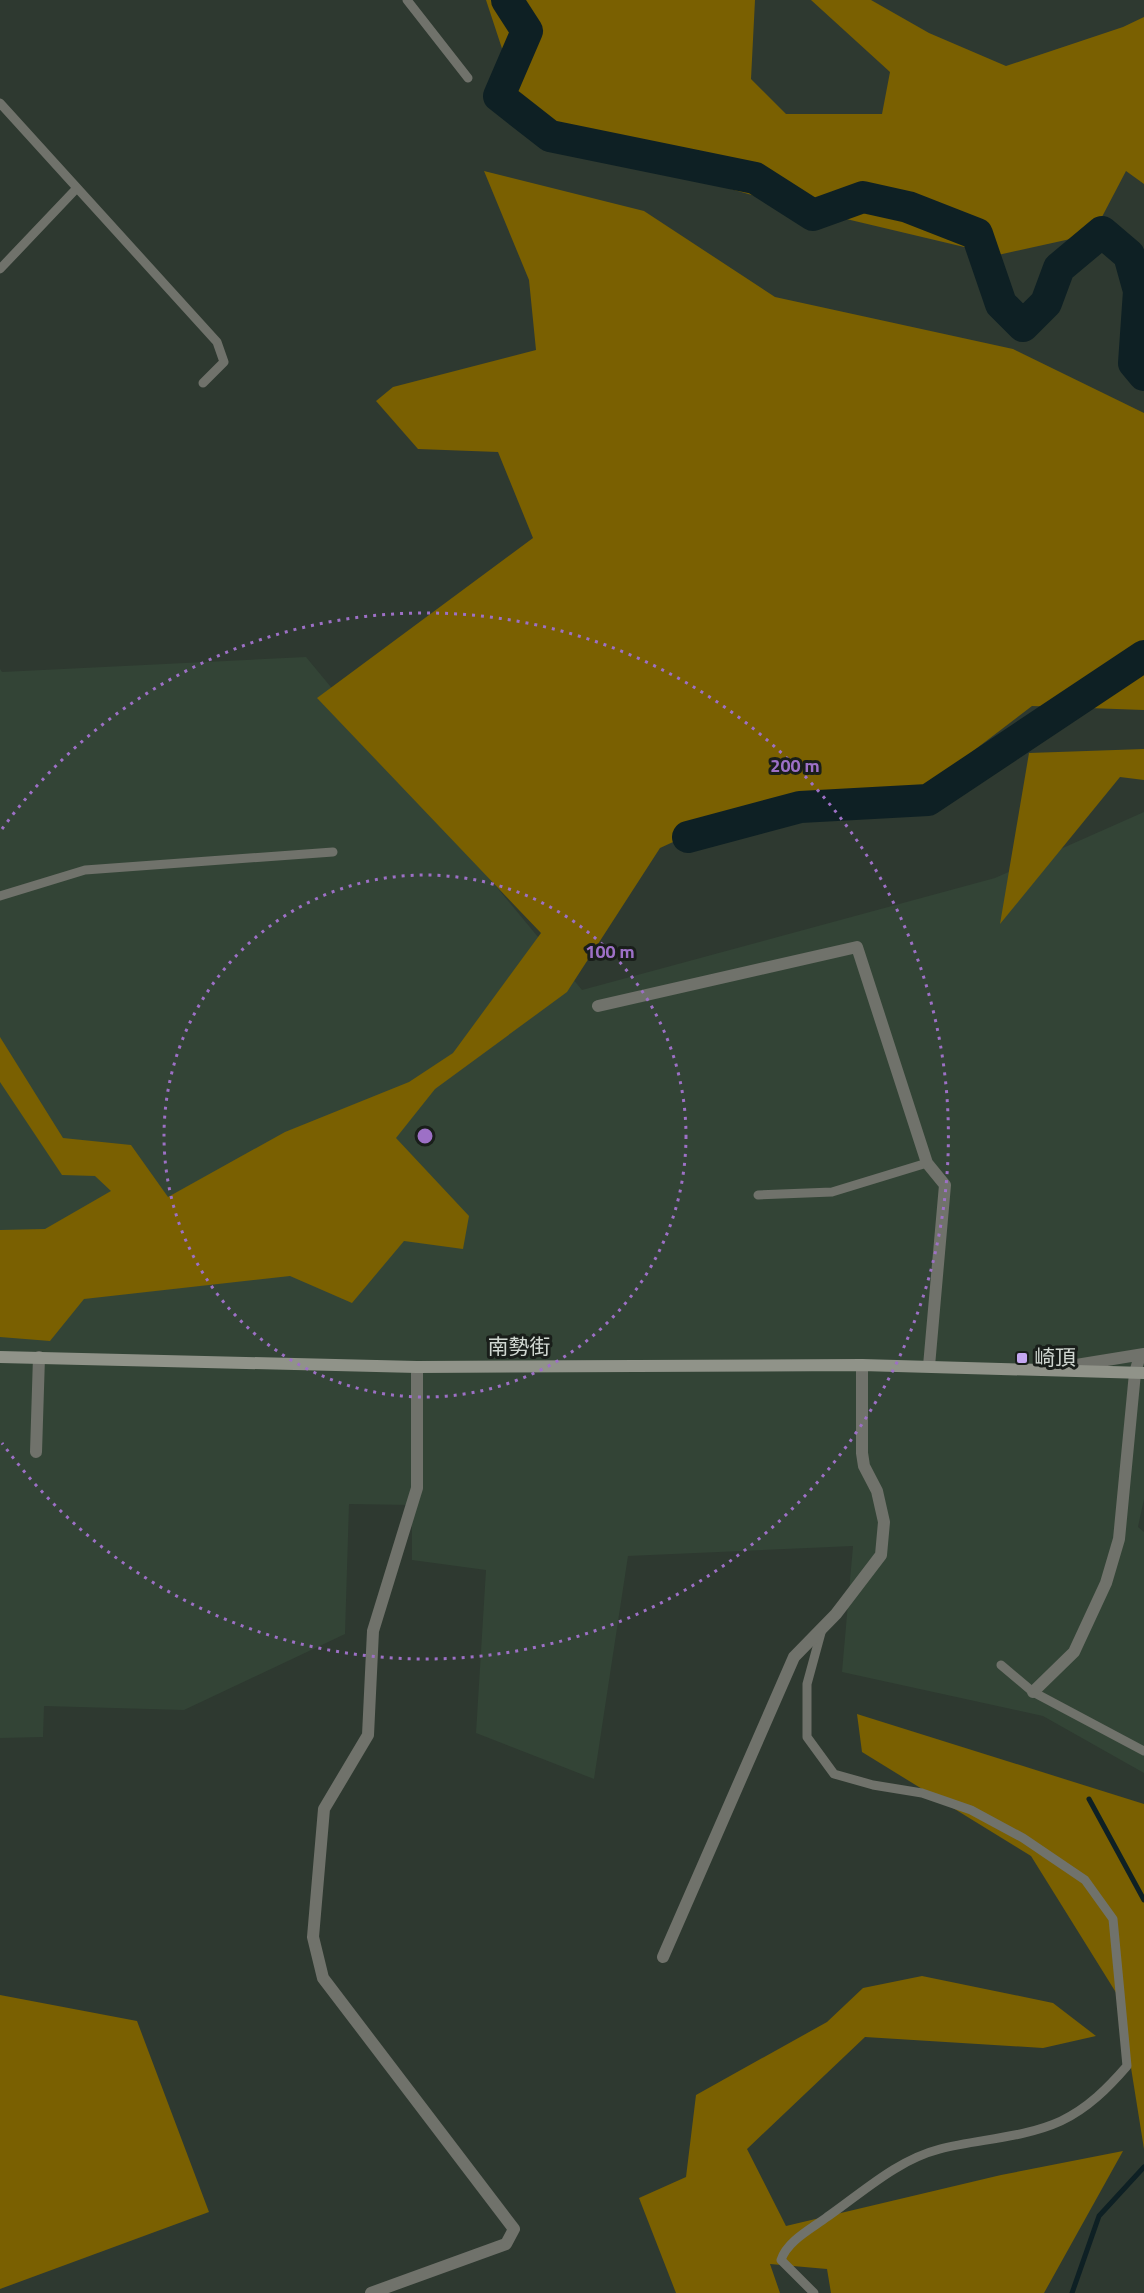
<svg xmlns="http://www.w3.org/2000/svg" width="1144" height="2293" font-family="'Titillium Web','Noto Sans TC',sans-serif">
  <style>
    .built { fill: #334436 }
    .forest { fill: #7a6001 }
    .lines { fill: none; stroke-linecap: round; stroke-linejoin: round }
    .stream { stroke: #0e2024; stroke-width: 5 }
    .river { stroke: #0e2024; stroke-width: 32 }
    .service { stroke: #70726b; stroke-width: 9 }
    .minor { stroke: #70726b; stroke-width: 12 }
    .tertiary { stroke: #70726b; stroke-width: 12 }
    .secondary { stroke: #909389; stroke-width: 12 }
    .ring { fill: none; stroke: #9d70c6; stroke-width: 3; stroke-dasharray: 3 6 }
    .poi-dot { fill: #c4a7f1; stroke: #191e1a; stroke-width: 2 }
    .labels { text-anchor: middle; stroke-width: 6; stroke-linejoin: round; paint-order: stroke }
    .street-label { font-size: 21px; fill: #d0d7d1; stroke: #191e1a }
    .poi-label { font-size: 21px; fill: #d0d7d1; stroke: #191e1a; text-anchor: start }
    .centre { fill: #9d70c6; stroke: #191e1a; stroke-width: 3 }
    .ring-label { font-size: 18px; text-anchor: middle; font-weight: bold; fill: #9d70c6; stroke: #191e1a; stroke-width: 6; stroke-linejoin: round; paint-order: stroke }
  </style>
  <rect width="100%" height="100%" fill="#2e3930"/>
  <!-- built -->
  <path class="built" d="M306,657l276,333 413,-112 149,-66v687l-6,28 6,5v241l-101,-57 -201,-44 11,-126 -225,10 -34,223 -118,-46 10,-163 -74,-10v-55l-63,-1 -4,130 -161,76 -140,-4 -1,31 -43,1v-1069l2,3z"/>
  <!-- forest -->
  <path class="forest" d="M486,0h269l-4,79 35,35h96l8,-42 -79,-72h60l58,33 77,33 117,-39 21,-10v167l-18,-13 -33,63 -95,21 -215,-51 -202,-58 -65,-55z
    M484,171l160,40 131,86 238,52 131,64v297l-112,-4 -110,84 -175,18 -87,40 -93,144 -132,97 -39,49 73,78 -6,33 -59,-8 -52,62 -62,-27 -206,23 -34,42 -50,-4v-107l45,-1 66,-38 -16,-15 -33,-1 -62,-93v-45l63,101 68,7 37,52 117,-65 124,-50 44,-29 88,-120 -224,-235 216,-160 -35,-86 -80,-3 -42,-48 17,-14 143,-37 -7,-70z
    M1144,749v31l-24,-3 -120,147 29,-171z
    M857,1714l287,90v345l-24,-150 -89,-143 -169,-104z
    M922,1976l131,27 43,33 -53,12 -178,-11 -118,112 39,77 215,-51 122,-24 -79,142h-213l-4,-24 -57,-5 10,29h-104l-37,-95 47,-21 10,-82 131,-73 36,-34z
    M0,1995l137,26 72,191 -209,77z"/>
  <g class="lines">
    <!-- stream -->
    <path class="stream" d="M1089,1799l55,101
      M1072,2293l27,-77 45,-49"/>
    <!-- river -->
    <path class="river" d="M507,0l20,31 -28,65 51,40 205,42 58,37 50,-18 45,10 69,27 24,70 22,22 23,-23 13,-35 43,-36 27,23 10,36 -5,72 10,12
      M688,837l112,-30 128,-7 216,-144"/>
    <!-- service -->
    <path class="service" d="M407,0l61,78
      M0,103l217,239 7,20 -21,21
      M0,269l76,-80
      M0,896l85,-26 248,-18
      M758,1195l74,-3 95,-29
      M1001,1665l32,27 111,59
      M814,2293l-33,-33c6,-19 30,-31 46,-43 36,-25 70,-57 113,-68 39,-10 84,-11 121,-28 27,-13 47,-33 66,-55l-14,-147 -28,-39 -62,-42 -52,-28 -49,-17 -49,-8 -39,-11 -27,-37v-53l15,-55"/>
    <!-- minor -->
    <path class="minor" d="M598,1006l259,-59 70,216 18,22 -16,181
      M36,1452l3,-95
      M1033,1692l41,-40 32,-69 13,-44 16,-166 5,-18
      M663,1957l131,-300 42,-43 45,-59 3,-33 -7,-31 -13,-25 -2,-13v-88
      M371,2293l135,-49 8,-15 -191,-251 -10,-41 11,-128 44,-74 5,-104 44,-143v-121"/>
    <!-- tertiary -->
    <path class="tertiary" d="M1064,1367l80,-13"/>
    <!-- secondary -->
    <path class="secondary" d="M0,1357l417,10 445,-2 282,8"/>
  </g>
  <!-- distance rings -->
  <g class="ring">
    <circle cx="425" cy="1136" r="261"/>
    <path d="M2 829A523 523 0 1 1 2 1443"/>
  </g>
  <!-- markers -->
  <rect class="poi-dot" x="1016" y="1352" width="12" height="12" rx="3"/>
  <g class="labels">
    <!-- street labels -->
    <g class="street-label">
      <text x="519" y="1354">南勢街</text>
    </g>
    <!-- poi labels -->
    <g class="poi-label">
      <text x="1034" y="1365">崎頂</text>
    </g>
  </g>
  <circle cx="425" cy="1136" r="9" class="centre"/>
  <g class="ring-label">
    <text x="795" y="772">200 m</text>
    <text x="610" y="958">100 m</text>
  </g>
</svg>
